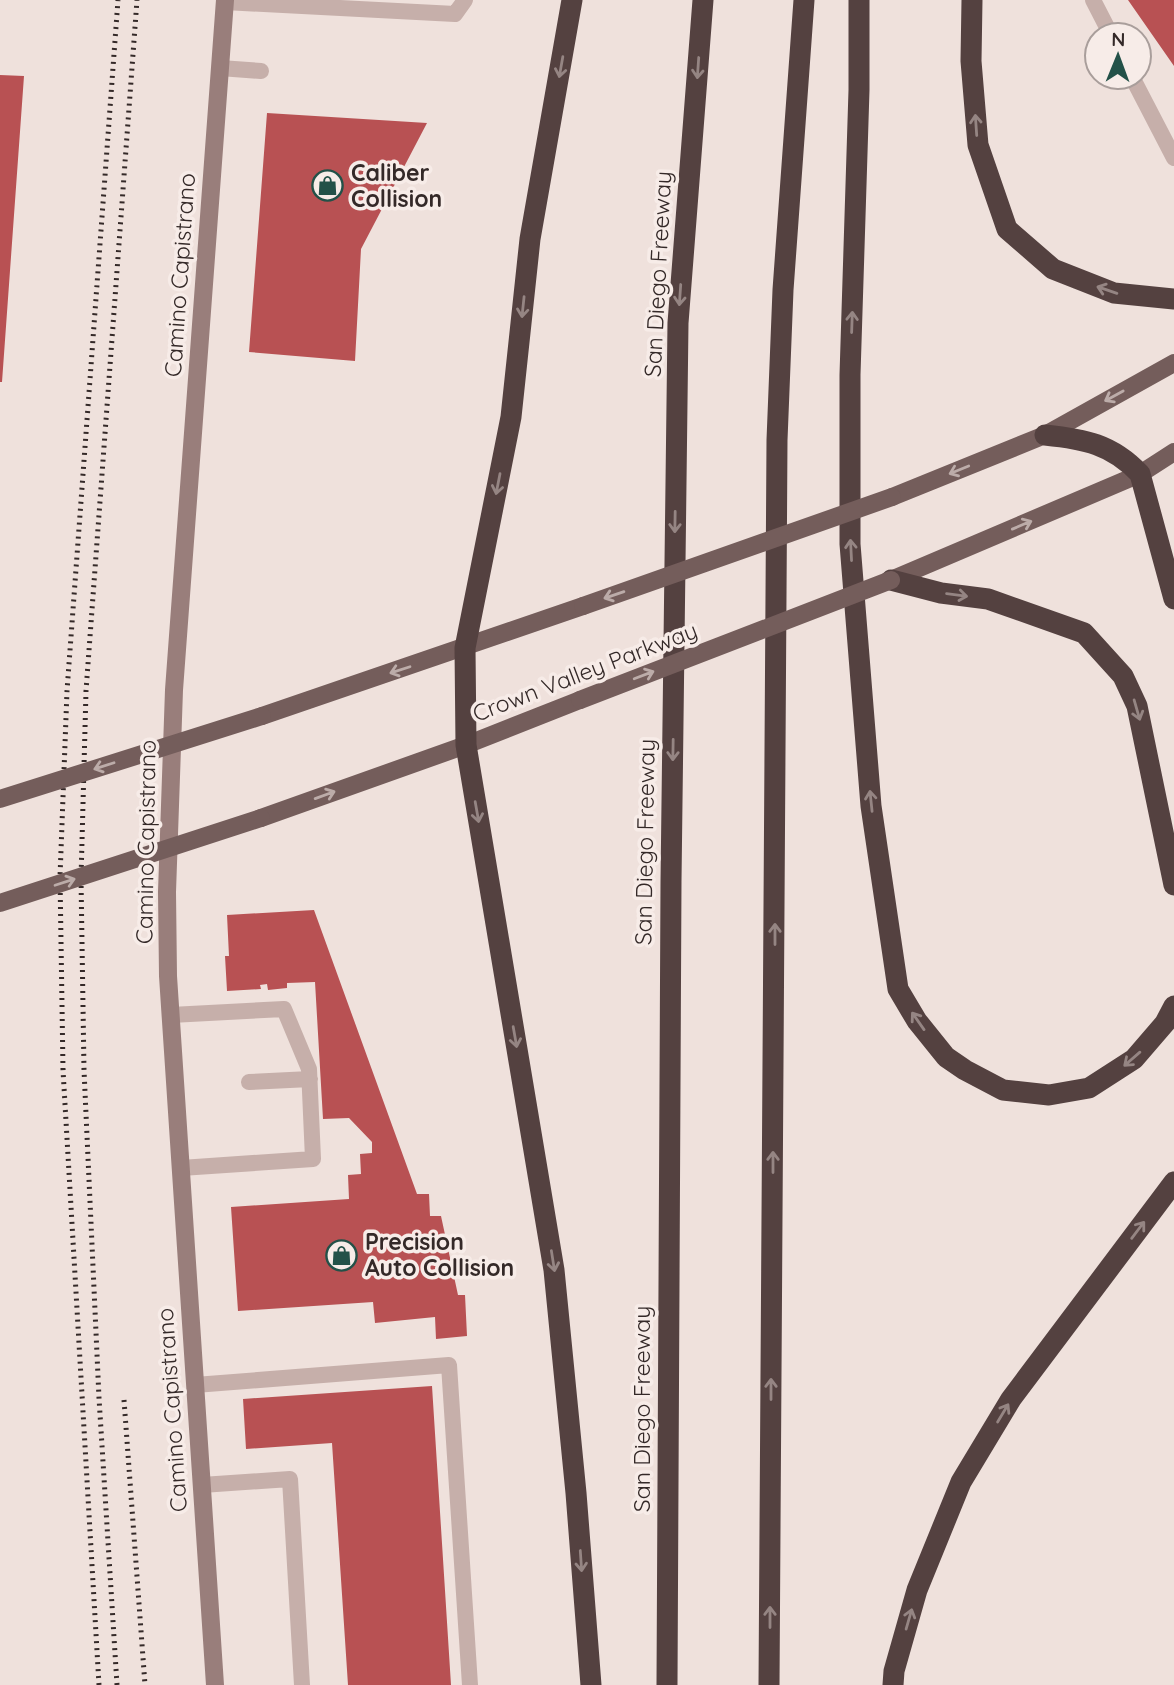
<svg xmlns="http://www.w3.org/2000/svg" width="1174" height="1685" font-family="Quicksand,sans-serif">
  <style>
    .building { fill: #b85153 }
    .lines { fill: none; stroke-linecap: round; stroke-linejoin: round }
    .lane { stroke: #c6afaa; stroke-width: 16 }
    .secondary { stroke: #997e7b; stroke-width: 18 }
    .primary { stroke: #745d5b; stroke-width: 18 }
    .highway { stroke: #544140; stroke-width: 21 }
    .rail { stroke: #342928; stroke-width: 5; stroke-dasharray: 2 5; stroke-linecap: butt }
    .primary-bridge { stroke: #745d5b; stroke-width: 18 }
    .oneway { stroke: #958583 }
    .oneway2 { stroke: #bcaca9 }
    .labels { text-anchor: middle; stroke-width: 7; stroke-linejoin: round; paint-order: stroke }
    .poi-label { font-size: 23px; font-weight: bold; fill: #342928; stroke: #f7ece8; text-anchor: start }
    .street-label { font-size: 23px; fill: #342928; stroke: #f7ece8 }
  </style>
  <rect width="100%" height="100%" fill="#efe1dc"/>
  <!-- building -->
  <path class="building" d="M1128,0h46v66z
    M0,75l24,1 -22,306h-2z
    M267,113l160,10 -66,126 -6,112 -106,-9z
    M314,910l103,284h12l1,22h11l17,79h7l2,41 -31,3 -1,-22 -60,6 -2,-21 -135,9 -7,-104 118,-8 -1,-24 13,-1 -1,-20 12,-1v-11l-23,-24 -26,1 -8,-137 -28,1v5l-19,2 -1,-6 -7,1 1,4 -34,2 -2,-35h4l-2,-41z
    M432,1386l19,299h-103l-16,-242 -86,6 -3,-50z"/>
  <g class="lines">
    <!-- lane -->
    <path class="lane" d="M1093,0l18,35
      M225,2l230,12 10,-14
      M220,68l41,3
      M1132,77l42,81
      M171,1015l113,-6 25,60 4,90 -132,9
      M249,1082l61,-3
      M195,1385l254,-20 21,320
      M202,1485l88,-6 12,206"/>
    <!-- secondary -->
    <path class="secondary" d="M215,1685l-47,-709 -1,-84 7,-202 51,-690"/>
    <!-- primary -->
    <path class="primary" d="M892,497l153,-62 129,-72
      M891,580l249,-106 34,-22
      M262,716l321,-110
      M261,818l205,-73 114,-45"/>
    <!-- highway -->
    <path class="highway" d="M572,0l-42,239 -19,178 -46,231 1,97 88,525 22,223 15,192
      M859,0v90l-9,285v169l21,262 27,183 19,32 29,36 19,13 38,20 46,5 40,-7 45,-29 31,-36 9,-17
      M972,0l-1,61 7,84 29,84 46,40 61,24 60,6
      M1045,435c39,4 67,9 95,39l34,125
      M891,580l50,13 47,6 96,34 39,43 14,30 37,179
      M667,1685l4,-803 7,-559 25,-323
      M769,1685l8,-1245 6,-150 21,-290
      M893,1685l1,-14 23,-81 44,-108 50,-83 163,-217"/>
    <!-- rail -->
    <path class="rail" d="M124,1400l21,285
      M99,1685l-36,-615 -3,-193 7,-186 51,-691
      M117,1685l-18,-287 -15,-328 -3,-191 5,-188 51,-691"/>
    <!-- primary-bridge -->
    <path class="primary-bridge" d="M583,606l309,-109
      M580,700l311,-120
      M0,799l262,-83
      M0,903l261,-85"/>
  </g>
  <!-- one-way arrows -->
  <defs><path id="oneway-shaft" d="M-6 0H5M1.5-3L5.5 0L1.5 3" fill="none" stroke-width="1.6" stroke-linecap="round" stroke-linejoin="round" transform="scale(1.75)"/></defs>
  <g class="oneway">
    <use href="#oneway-shaft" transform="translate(561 67) rotate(100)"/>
    <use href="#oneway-shaft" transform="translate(698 68) rotate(94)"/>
    <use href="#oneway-shaft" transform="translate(976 125) rotate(-94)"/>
    <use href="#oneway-shaft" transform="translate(1107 290) rotate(-161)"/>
    <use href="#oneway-shaft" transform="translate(680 295) rotate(94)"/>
    <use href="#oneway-shaft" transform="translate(523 307) rotate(96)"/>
    <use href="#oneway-shaft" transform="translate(852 322) rotate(-88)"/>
    <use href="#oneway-shaft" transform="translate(498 484) rotate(101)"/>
    <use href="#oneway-shaft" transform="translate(675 522) rotate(91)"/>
    <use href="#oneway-shaft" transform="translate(851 550) rotate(-93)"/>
    <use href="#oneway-shaft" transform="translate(957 595) rotate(7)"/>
    <use href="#oneway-shaft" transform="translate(1137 710) rotate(74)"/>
    <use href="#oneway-shaft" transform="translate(673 750) rotate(91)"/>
    <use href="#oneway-shaft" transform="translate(871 801) rotate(-96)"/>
    <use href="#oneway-shaft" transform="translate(477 812) rotate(80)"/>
    <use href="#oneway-shaft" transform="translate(775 934) rotate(-90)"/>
    <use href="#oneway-shaft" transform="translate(918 1021) rotate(-125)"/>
    <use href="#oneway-shaft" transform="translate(515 1037) rotate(80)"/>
    <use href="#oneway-shaft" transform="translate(1132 1059) rotate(139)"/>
    <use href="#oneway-shaft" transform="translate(773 1162) rotate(-90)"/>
    <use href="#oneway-shaft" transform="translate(1138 1230) rotate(-53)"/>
    <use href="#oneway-shaft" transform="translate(553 1261) rotate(81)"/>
    <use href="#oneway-shaft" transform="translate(771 1389) rotate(-90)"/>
    <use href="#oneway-shaft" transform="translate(1003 1413) rotate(-59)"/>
    <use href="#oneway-shaft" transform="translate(581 1561) rotate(86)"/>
    <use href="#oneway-shaft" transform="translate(770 1617) rotate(-90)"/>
    <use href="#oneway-shaft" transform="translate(909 1619) rotate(-74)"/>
  </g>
  <g class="oneway2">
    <use href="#oneway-shaft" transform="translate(1114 396) rotate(151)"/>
    <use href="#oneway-shaft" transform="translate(959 470) rotate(158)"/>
    <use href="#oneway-shaft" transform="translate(1022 525) rotate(-23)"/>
    <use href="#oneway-shaft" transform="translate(614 595) rotate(161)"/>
    <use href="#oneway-shaft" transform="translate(400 670) rotate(162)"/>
    <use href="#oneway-shaft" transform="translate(644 675) rotate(-21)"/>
    <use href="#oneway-shaft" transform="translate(104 766) rotate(162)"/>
    <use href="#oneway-shaft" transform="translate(325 795) rotate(-20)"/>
    <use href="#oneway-shaft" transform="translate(65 882) rotate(-18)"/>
  </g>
  <!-- icons -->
  <defs>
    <symbol id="shop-ring" viewBox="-11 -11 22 22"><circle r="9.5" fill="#f7ece8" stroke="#235148" stroke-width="1.5"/><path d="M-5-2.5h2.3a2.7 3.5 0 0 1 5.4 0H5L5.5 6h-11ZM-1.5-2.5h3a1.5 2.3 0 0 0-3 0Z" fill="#235148"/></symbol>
  </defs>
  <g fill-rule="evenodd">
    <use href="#shop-ring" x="310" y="168" width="35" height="35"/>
    <use href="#shop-ring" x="324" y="1238" width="35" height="35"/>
  </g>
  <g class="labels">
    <!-- poi labels -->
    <g class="poi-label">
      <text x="351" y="181">Caliber<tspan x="351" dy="26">Collision</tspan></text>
      <text x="365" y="1250">Precision<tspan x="365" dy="26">Auto Collision</tspan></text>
    </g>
    <!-- street labels -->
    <g class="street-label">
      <text transform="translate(658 274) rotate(-87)" y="8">San Diego Freeway</text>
      <text transform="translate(180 275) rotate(-86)" y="8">Camino Capistrano</text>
      <text transform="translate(585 672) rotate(-21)" y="8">Crown Valley Parkway</text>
      <text transform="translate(146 842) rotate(-89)" y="8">Camino Capistrano</text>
      <text transform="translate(645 842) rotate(-89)" y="8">San Diego Freeway</text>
      <text transform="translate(642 1409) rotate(-90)" y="8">San Diego Freeway</text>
      <text transform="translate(172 1410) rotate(-94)" y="8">Camino Capistrano</text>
    </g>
  </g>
  <!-- north arrow -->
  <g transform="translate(1118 56) rotate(1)"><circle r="33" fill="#f7ece8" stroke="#a99e9b" stroke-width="2"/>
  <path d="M0-5L12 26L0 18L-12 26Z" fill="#235148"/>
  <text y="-10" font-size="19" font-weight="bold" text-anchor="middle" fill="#342928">N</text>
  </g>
</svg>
